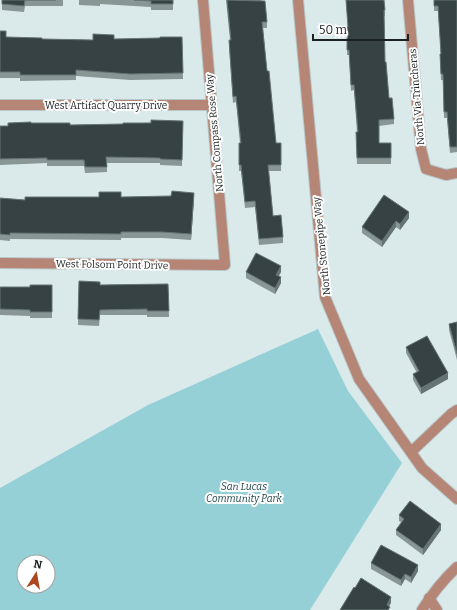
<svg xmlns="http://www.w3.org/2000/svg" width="457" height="610" font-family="Bitter,serif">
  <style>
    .green { fill: #96d0d7; fill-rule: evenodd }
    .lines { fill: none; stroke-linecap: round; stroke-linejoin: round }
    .minor-casing { stroke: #b8c5c6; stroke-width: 12 }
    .minor { stroke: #b58575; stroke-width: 10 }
    .wall { fill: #889696 }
    .shaded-wall { fill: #677475 }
    .building { fill: #364243; stroke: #677475 }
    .labels { text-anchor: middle; stroke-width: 4; stroke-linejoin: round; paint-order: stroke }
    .street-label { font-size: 10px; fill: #1b2020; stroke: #fff }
    .park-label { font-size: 10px; font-style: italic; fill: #1d4448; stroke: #fff }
  </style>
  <rect width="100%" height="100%" fill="#dae9ea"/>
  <!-- green -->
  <path class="green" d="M318,329l30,62 54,72 -92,147h-310v-122l148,-83zM24,562h24v24h-24z"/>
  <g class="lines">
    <defs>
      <path id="minor" d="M298,0l27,297 34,82 63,89 35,31
        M408,0l13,149 5,20 20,6 11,-2
        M0,105h212
        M0,263l225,2 -22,-265
        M411,452l40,-38 6,-4
        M429,598l8,12
        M422,610c10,-16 21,-30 35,-43"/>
    </defs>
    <!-- minor casing -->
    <use href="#minor" class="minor-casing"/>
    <!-- minor -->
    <use href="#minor" class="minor"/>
  </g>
  <!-- wall -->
  <path class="wall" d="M2,0h61v6h-38l-1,6 -22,-2z
    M79,0h94v10h-22v-3l-51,-3v2l-21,-1z
    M226,0h35l6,22v6h-4l4,43 9,72h5v28h-12l4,45 10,21v6l-24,2 -4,-38 -10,1 -4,-37h-2v-28h1l-4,-41 -3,1 -4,-57v-6h1z
    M346,0h38l1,10v6h-1l1,46 4,36 5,21v5l-15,2v17h12v21h-34l-1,-32h1l-3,-42 -3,1 -2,-36h-2v-28h1z
    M434,0h23v152l-7,1 -3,-35h-3l-1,-38h-2l-1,-20v-6h1l-3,-43h-4z
    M0,31l6,6 36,2 51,1 67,-2 22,-1 1,42 -53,1 -54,-4v4l-56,1v-3h-20z
    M183,121l-1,45 -22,-1v-2h-53v9l-22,1 -1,-7h-37v-3l-47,2v-39h8l23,-3 39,2 53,-1z
    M99,197h22l73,1 -3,42 -29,-2h-41v2l-111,-1v2l-10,-1v-42l25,2z
    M409,218l-9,12 -4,-3 -14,20 -20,-14v-6z
    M246,272h35l-2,4 2,7 -6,11 -29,-16z
    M79,281l21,4 68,-1 1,33h-22v-2h-47l-1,11 -21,-1z
    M52,285v33h-22v-2l-30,-1v-28h30z
    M457,322v38l-8,-30v-6z
    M406,347l42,32 -27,15 -8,-14v-6l4,-1 -11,-20z
    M399,515l42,15 -18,25 -27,-20v-5l5,-8 -2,-1z
    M371,563l47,8 -7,12 -6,-4 -4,7 -30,-17z"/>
  <!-- shaded-wall -->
  <path class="shaded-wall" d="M194,193v5l-3,42v-6z
    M409,212v6l-9,12v-6z
    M396,221v6l-14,20v-6z
    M281,266v6l-5,8v-5z
    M281,277v6l-6,11v-6z
    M448,373v6l-27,15v-6z
    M441,524v6l-18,25v-6z
    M418,565v6l-7,12v-6z
    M405,574v5l-4,7v-6z
    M391,597v6l-4,7v-5z"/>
  <!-- building -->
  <path class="building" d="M2,0h54h-31l-1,6 -22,-2z
    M134,0h39v4h-22v-3z
    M227,0l38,1 2,21h-5l5,49h2l7,72h5v22h-13l5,51 8,-1 2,22 -24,2 -4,-38 -10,1 -4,-37h-2v-22h2l-5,-47 -3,1 -4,-57h2z
    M346,0h38l1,10h-1l1,52h1l3,36h3l2,21 -15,1v23h12v15h-34l-1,-26h2l-4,-47h-3l-2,-35h-2v-23h1z
    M434,0h23v147h-7l-3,-35h-3l-1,-38h-2l-1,-20h1l-3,-48h-4z
    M0,31h6v6l36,1v1l51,1v-6l21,1v4l46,-1v-1h22l1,36 -53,1 -54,-4v5h-56v-3h-20z
    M151,120l32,1 -1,39 -22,-1v-1l-54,-1 1,10h-22l-1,-7h-37v-2l-47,1v-33h8v-3l23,-1v1h39v2l53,-1v-1h28z
    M172,191l22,2 -3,41 -29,-2h-41v2l-111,-1v2l-10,-1v-36l25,2v-3h74v-5h22v5l50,-1z
    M384,195l25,17 -9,12 -4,-3 -14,20 -20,-14z
    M256,253l25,13 -5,9 5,2 -6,11 -29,-16z
    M79,281l21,1v3l68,-1 1,27h-22v-2l-47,1 -1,10 -21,-1z
    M30,285h22v27h-22v-2l-30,-1v-22h30z
    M457,322v32l-8,-30z
    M427,336l21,37 -27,15 -8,-14 6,-3 -13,-24z
    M410,501l31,23 -18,25 -27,-19 8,-11 -5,-4z
    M381,545l37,20 -7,12 -6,-3 -4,6 -30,-17z
    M361,578l30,19 -4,8 3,2 -2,3h-48l14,-23 1,1z"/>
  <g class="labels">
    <!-- street labels -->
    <g class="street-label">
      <text transform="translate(416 97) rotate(-95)" y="4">North Via Trincheras</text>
      <text x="106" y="109">West Artifact Quarry Drive</text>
      <text transform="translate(214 133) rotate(-95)" y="4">North Compass Rose Way</text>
      <text transform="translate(321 246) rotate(-96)" y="4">North Stonepipe Way</text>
      <text transform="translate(112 264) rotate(1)" y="4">West Folsom Point Drive</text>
    </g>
    <!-- park labels -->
    <g class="park-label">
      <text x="244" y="490">San Lucas<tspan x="244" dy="12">Community Park</tspan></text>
    </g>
  </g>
  <!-- north arrow -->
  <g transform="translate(36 574) rotate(11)"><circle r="19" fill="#ffffff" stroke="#a4a6a6"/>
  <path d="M0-3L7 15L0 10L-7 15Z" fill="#ad461e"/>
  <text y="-6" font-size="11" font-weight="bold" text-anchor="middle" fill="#1b2020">N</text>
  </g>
  <!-- scale -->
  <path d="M313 34v6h95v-6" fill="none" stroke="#1b2020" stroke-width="2"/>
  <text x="319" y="34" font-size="12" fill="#1b2020" stroke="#ffffff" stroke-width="3" paint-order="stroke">50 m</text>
</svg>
